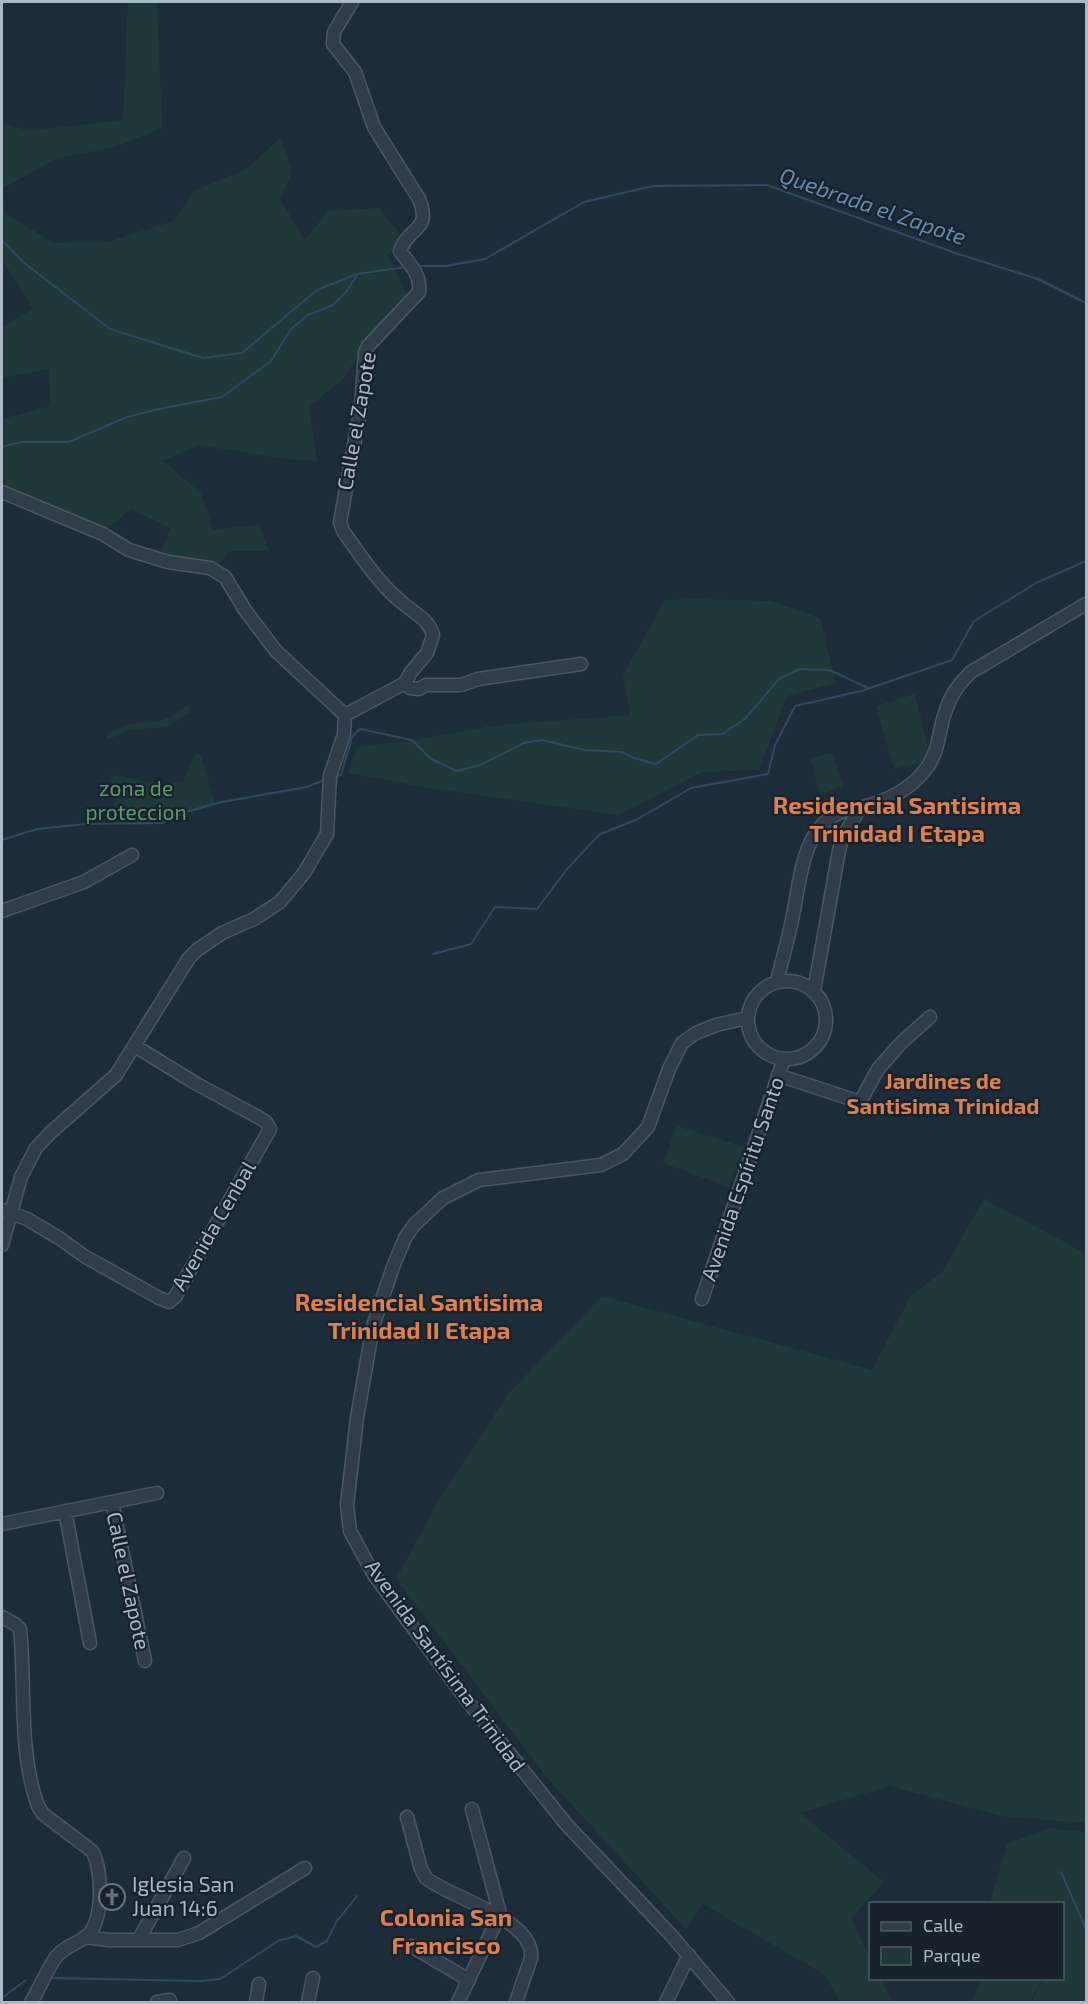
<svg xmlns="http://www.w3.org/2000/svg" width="1088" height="2004" font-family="'Exo 2',sans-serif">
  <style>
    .green { fill: #1f393a }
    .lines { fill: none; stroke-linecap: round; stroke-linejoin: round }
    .stream { stroke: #2f4962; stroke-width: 2 }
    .minor-casing { stroke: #4c5864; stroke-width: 15 }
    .minor { stroke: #313d49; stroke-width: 12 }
    .labels { text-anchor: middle; stroke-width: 4.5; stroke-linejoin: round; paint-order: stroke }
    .street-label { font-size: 21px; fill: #abb8c6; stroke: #17222d }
    .park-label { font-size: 21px; fill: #619868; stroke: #17222d }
    .poi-label { font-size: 21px; fill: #abb8c6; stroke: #17222d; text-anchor: start }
    .water-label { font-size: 22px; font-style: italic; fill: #688cad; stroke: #17222d }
    .neighbourhood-label { font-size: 22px; font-weight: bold; fill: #de7f4e; stroke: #17222d }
    .quarter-label { font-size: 24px; font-weight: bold; fill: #de7f4e; stroke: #17222d }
  </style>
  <rect width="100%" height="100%" fill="#1d2c39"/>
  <!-- green -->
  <path class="green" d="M128,2h29l5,126 -47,19 -60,12 -53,30 4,25 48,29 53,-1 67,-21 20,-30 53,-22 34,-32 11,36 -12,26 25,41 23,-29 51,-3 25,31 -17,16 23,46 -30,21 -37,57 -34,28 8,54 -31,-2 -88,-14 -35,16 38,32 12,37 46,-6 10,27h-40l-12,16 -56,-14 9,-25 -39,-19 -27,22 -102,-42v-70l48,-13 -1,-37 -47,9v-51l31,-18 -30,-48h-1v-138l27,8 94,-11z
    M693,599l78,2 49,17 16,65 -49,13 -28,74 -57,2 -84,43 -195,-28 -75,-14 9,-26 58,-7 82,-15 133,-10 -7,-40 42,-75z
    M915,694l16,66 -37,9 -18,-63z
    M189,704v9l-23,14 -36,3 -23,10 -1,-6 23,-10 30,-3 11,-4z
    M832,753l11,33 -23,9 -10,-37z
    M195,754l6,1 14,49 -29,8 -26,11h-44l-5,-48 54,9 18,-3z
    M677,1126l67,21 -15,40 -66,-24z
    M984,1199l99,53 3,6v565l-80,-6 -117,-31 -89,27 84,69 -33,37 19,39v20l11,1 11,23h-52l-15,-27 -122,-71 -17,25 -137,-149 -153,-201 42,-78 70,-107 94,-98 270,74 39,-75 31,-23z
    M1051,1828l35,4v170h-55l13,-23 18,-1v-74l-72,-1 17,-59z
    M982,1979v-1l61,1 -14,23h-58z"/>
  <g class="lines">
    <!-- stream -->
    <path class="stream" d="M2,240l21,22 87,67 93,29 39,-5 75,-63 40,-16 49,-7
      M418,266h28l39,-7 99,-57 69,-16 114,-1 191,69 80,25 48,24
      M2,447l18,-5h49l58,-25 32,-8 63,-12 49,-36 20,-32 17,-14 25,-10 13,-13 11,-17
      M337,776l4,-1 11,-38 8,-8 52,11 19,19 26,12 23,-6 44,-22 18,-3 43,10 37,2 12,6 22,6 42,-29 24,-1 23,-15 34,-40 20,-10 31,1 38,18
      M2,840l35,-11 49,-5 76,-1 24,-11 36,-10 85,-15 15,-6
      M433,954l38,-10 24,-37 42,2 30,-40 33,-35 36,-14 55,-32 77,-14 7,-29 20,-39 66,-15 91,-31 22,-39 64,-39 48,-21
      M1061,1872l25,57
      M48,1978l153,3 19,-2 58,-38 18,-5 20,11 11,-6 10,-20 20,-25
      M2,1998l24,-18"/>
    <defs>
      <path id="minor" d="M2,492l101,42 26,16 39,12 42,6 15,9 20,33 31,41 69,64 -1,19 -14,42 -3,58 -23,39 -24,29 -26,17 -32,14 -25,17 -8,8 -73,117 -66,58 -14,15 -15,29 -19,68
        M405,683l5,5 9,1 7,-4h35l17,-6 103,-15
        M345,715l60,-32 6,-11 16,-19 6,-18c-4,-15 -17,-21 -28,-30 -26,-20 -43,-48 -62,-74l-3,-9 21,-115 4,-54 3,-7 51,-54c2,-18 -9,-27 -19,-41 9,-26 32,-19 19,-52l-45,-72 -19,-55 -22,-28 1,-12 18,-30
        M2,911l82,-29 48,-27
        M748 1020a39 39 0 1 1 78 0a39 39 0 1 1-78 0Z
        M777,982c5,-23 12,-45 16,-67 8,-38 9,-91 53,-105 4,-1 9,0 13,-2 25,-6 50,-17 66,-38 15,-18 13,-40 21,-60 5,-16 13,-26 25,-38l115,-68
        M814,991l25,-140 3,-12 15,-26 -1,-4
        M778,1075l82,27 18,-33 23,-26 29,-26
        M2,1210l25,9 32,19 25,18 75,42 10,4 6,-5 95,-168 -4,-7 -8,-5 -63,-34 -60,-37
        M702,1299l82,-240
        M112,1502l33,159
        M65,1511l25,132
        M2,1524l155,-31
        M2,1617l13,7 5,5c6,58 -2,122 18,177l5,8 49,37c11,19 12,69 -5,85 -10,8 -22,10 -31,21 -10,14 -16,31 -25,45
        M407,1817l14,52 5,9c26,21 109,41 105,80l-15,44
        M85,1937l24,3h69l21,-7 106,-65
        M139,1939l45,-81
        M411,1946l58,34
        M157,2002l13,-2
        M256,2002l3,-18
        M308,2002l5,-24
        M458,2002l42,-88 -28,-105
        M666,2002l23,-47
        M728,2002l-57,-67 -105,-111 -100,-125 -92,-124 -24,-44 -3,-26 10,-87 16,-92 20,-59 12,-29 9,-13 29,-27 36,-18 122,-15 22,-11 25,-27 21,-58 13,-26 14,-10 20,-8 31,-7"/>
    </defs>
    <!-- minor casing -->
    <use href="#minor" class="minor-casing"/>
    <!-- minor -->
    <use href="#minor" class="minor"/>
  </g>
  <!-- icons -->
  <defs>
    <symbol id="church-ring" viewBox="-11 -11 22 22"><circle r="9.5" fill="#17222d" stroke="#6b7280" stroke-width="1.5"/><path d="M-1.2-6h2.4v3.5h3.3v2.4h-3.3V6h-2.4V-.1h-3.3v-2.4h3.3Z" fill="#6b7280"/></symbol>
  </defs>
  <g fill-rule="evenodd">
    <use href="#church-ring" x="97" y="1882" width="30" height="30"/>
  </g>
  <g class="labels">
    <!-- street labels -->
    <g class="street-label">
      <text transform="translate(357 421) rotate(-80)" y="7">Calle el Zapote</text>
      <text transform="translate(743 1179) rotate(-71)" y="7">Avenida Espíritu Santo</text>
      <text transform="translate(214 1226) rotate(-60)" y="7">Avenida Cenbal</text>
      <text transform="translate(128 1581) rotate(78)" y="7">Calle el Zapote</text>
      <text transform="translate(445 1666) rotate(54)" y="7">Avenida Santísima Trinidad</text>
    </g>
    <!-- park labels -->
    <g class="park-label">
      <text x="136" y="796">zona de<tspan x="136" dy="24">proteccion</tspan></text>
    </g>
    <!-- poi labels -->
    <g class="poi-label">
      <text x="132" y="1892">Iglesia San<tspan x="132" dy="24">Juan 14:6</tspan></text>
    </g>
    <!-- water labels -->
    <g class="water-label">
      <text transform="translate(873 206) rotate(19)" y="8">Quebrada el Zapote</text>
    </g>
    <!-- neighbourhood labels -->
    <g class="neighbourhood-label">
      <text x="943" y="1089">Jardines de<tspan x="943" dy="25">Santisima Trinidad</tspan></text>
    </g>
    <!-- quarter labels -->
    <g class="quarter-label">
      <text x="897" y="814">Residencial Santisima<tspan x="897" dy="28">Trinidad I Etapa</tspan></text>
      <text x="419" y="1311">Residencial Santisima<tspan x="419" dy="28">Trinidad II Etapa</tspan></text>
      <text x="446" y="1926">Colonia San<tspan x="446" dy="28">Francisco</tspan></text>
    </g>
  </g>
  <!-- border -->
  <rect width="1088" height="2004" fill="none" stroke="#abb8c6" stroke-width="6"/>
  <!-- legend -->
  <rect x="869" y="1902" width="195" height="78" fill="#17222d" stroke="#525e6a" stroke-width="1.5"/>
  <rect x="881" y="1922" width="30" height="9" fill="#313d49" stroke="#525e6a" stroke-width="1.5"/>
  <text x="923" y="1932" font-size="18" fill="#abb8c6">Calle</text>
  <rect x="881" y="1947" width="30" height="18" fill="#1f393a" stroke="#525e6a" stroke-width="1.5"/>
  <text x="923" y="1962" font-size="18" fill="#abb8c6">Parque</text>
</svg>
